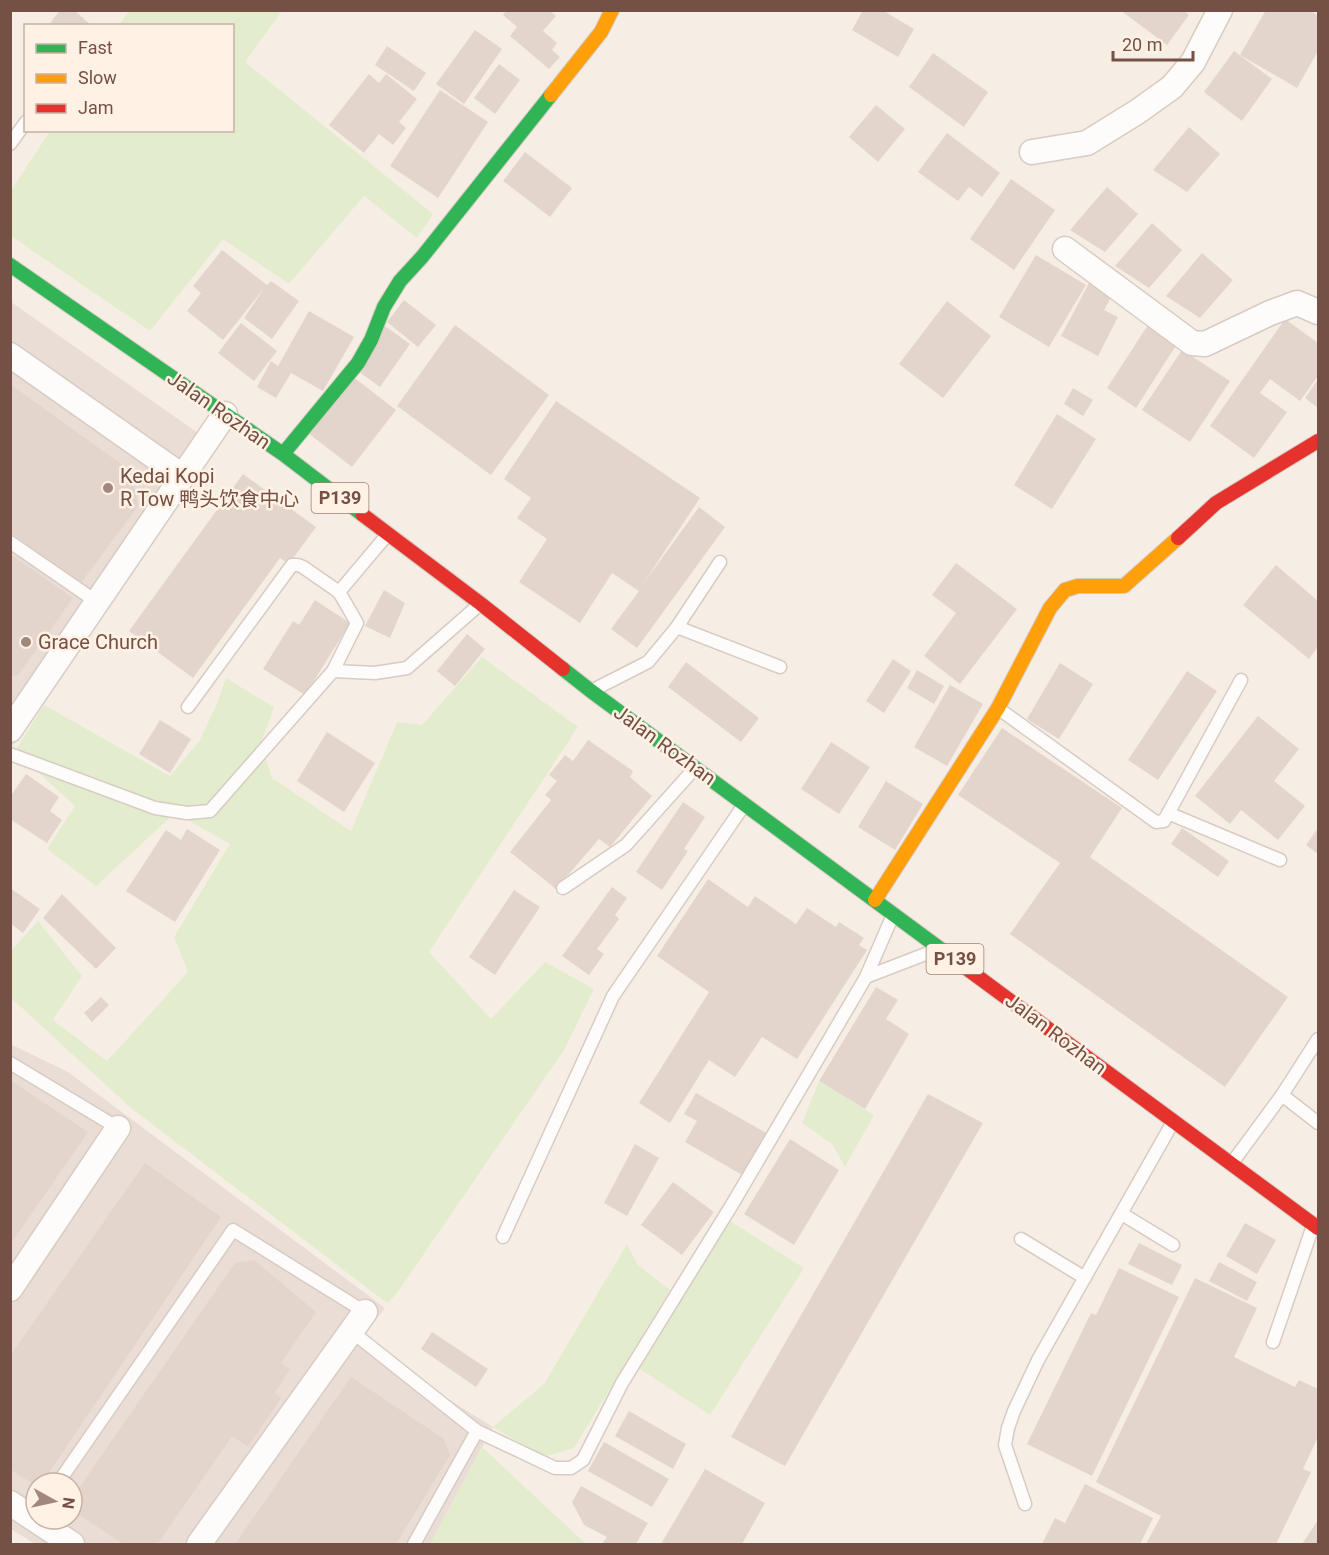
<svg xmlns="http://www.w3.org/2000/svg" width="1329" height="1555" font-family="Roboto,'Noto Sans SC',sans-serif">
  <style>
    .industrial { fill: #e9ddd6; fill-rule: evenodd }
    .green { fill: #e3edce }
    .building { fill: #e3d5cc }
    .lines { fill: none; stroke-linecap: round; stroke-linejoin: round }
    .lane-casing { stroke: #d7cbc3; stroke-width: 15 }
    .street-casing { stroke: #d7cbc3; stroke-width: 27 }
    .fast-casing { stroke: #d7c9c1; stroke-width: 16 }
    .slow-casing { stroke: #d7c9c1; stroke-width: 16 }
    .jam-casing { stroke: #d7c9c1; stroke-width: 16 }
    .lane { stroke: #fefcfb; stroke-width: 12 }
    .street { stroke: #fefcfb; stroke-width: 24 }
    .fast { stroke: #30b455; stroke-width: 14 }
    .slow { stroke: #ff9f0a; stroke-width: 14 }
    .jam { stroke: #e5322d; stroke-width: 14 }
    .poi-dot { fill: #a2877c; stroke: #fff2e5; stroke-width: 2 }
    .labels { text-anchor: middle; stroke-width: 5; stroke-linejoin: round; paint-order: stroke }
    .shield { fill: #fff2e5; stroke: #9e8174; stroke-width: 1.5 }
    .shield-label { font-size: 18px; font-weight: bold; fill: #755044 }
    .street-label { font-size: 20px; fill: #755044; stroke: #fff2e5 }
    .poi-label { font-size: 20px; fill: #755044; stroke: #fff2e5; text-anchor: start }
  </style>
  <rect width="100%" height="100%" fill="#f6eee5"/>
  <!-- industrial -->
  <path class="industrial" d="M11,302l207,145 -207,301z
    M10,1044l58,28 317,236 -28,35 136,84 -63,117h-395l-24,-15zM36,1483h36v36h-36z"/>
  <!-- green -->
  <path class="green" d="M129,11h153l-37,51 188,152 -16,24 -53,-42 -75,88 -66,-45 -73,92 -139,-95 -1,-44 40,-61 182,-1v-104l-113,-1z
    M482,657l96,70 -149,225 62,67 54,-57 49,27 -30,61 -167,243 -10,10 -256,-195 -120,-110 -1,-46 28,-31 44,55 -29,44 54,41 81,-89 -14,-35 56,-93 -55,-31 -79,73 -49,-37 28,-43 -60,-55 29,-46 126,71 30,-36 17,-37 9,-25 48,29 -13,36 11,35 79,53 46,-109 25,3z
    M819,1081l55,34 -29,52 -13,-23 -30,-21z
    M730,1221l74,47 -94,147 -73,-48z
    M627,1244l11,21 32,25 -96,158 -27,8 -17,-6 -37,-23 51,-43z
    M482,1447l104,97h-156z"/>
  <!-- building -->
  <path class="building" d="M60,10h14l18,16h-44z
    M507,10h42l7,6 -13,15 14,12 -5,7 8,7 -11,12 -39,-33 7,-9 -14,-12z
    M863,10h19l32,19 -16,28 -46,-27z
    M1120,10h63l6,5 -22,30z
    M1266,10h43l9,6v35l-21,37 -57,-33z
    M475,30l27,19 -38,55 -28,-20z
    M387,46l39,27 -12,18 -39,-26z
    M1234,51l38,28 -30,42 -38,-29z
    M933,53l55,39 -24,35 -55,-40z
    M499,64l21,16 -25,34 -21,-16z
    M369,74l10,9 7,-9 31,25 -18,23 7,6 -13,17 -14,-11 -15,19 -35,-28z
    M440,90l48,32 -50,76 -48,-32z
    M876,105l29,24 -27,33 -29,-25z
    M1189,127l31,27 -33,38 -34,-22z
    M947,133l53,40 -18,24 -13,-10 -11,14 -40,-29z
    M525,152l47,36 -22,29 -47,-36z
    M1011,179l44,31 -41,60 -44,-31z
    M1107,187l31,27 -33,38 -35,-22z
    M1152,223l30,27 -33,38 -34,-22z
    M222,250l45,35 4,-4 28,20 -27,38 -28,-21 21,-31 -42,53 -36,-29 14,-18 -8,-7z
    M1202,253l31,27 -33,38 -34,-22z
    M1036,255l50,30 -37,62 -50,-30z
    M1089,283l23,12 -8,15 14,7 -20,39 -37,-20z
    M404,300l32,25 -18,22 -31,-25z
    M947,301l44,35 -48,62 -44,-34z
    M309,311l45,26 -31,54 -32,-18 -15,25 -19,-11 14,-26 7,5z
    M1285,319l33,24v33l-18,25 -30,-22 -10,14 27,19 -33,46 -44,-32z
    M241,323l36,28 -23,30 -36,-28z
    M455,325l94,70 -58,80 -94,-69z
    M1148,325l29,19 -41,64 -29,-20z
    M385,326l25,18 -30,43 -25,-18z
    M1182,350l48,31 -40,61 -48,-32z
    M352,376l44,34 -44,57 -44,-34z
    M1317,381l1,1v26l-13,-10z
    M10,384l122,88 6,34 -57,77 -71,-51z
    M1073,388l20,12 -10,16 -19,-12z
    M556,401l144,97 -57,86 56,-77 26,20 -88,121 -26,-19 28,-38 -27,-18 -32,50 -61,-41 28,-43 -30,-21 14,-20 -27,-19z
    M1057,414l39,25 -44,70 -38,-24z
    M243,474l73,53 -27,37 -9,-6 -87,120 -64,-47z
    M10,554l63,44 -55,77 -8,2z
    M956,563l61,46 -57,75 -36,-28 32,-43 -24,-18z
    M1276,565l42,36v46l-9,12 -66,-54z
    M384,590l21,13 -15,35 -25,-12z
    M315,600l35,23 -45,72 -42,-26 30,-48 6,4z
    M467,634l18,15 -30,37 -18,-15z
    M893,659l18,12 -27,42 -18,-12z
    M686,662l73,56 -18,24 -73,-55z
    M1060,663l33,21 -34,55 -32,-20z
    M917,670l27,16 -10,18 -27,-16z
    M1187,671l30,20 -59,89 -30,-20z
    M950,685l33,19 -36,62 -33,-19z
    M1258,716l41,33 -25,32 31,25 -27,34 -37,-30 -11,14 -35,-28z
    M160,720l31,19 -21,34 -31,-19z
    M1002,728l120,80 -32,49 198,140 -63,90 -215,-153 50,-71 -102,-68z
    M327,732l48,31 -31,49 -47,-31z
    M588,740l45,31 -3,6 22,19 -42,51 -11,-8 -43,50 -46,-37 41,-52 -6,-5 12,-14 -8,-6 16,-20 8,6z
    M831,742l39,25 -31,47 -38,-25z
    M26,774l33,23 -9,14 12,9 -15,23 -37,-24v-22z
    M886,781l37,23 -28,46 -37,-23z
    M683,802l22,15 -21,32 4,2 -26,39 -26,-18z
    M1182,828l47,33 -11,16 -47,-33z
    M1318,828v26l-12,-9z
    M187,829l33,21 -45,72 -49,-31 40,-61 15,10z
    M708,879l40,28 7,-11 41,28 11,-16 29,19 3,-5 25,16 -5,7 8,5 -70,109 -35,-22 -27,40 -26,-17 -39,63 -31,-20 70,-111 -52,-36z
    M612,887l15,11 -12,17 4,4 -22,30 7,5 -15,21 -27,-19z
    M10,888l30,21 -17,24 -13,-10z
    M514,890l26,17 -45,68 -26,-18z
    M62,894l54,54 -20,21 -53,-51z
    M876,987l22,13 -12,19 23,15 -44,75 -46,-28z
    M101,997l8,8 -17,17 -8,-9z
    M10,1080l78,52 -78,113z
    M696,1093l72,41 -24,42 -59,-34 12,-21 -13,-7z
    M928,1094l55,29 -198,343 -54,-29z
    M790,1139l49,31 -45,75 -50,-31z
    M635,1144l24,14 -32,58 -23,-13z
    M145,1163l76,54 -179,266h-6v3l-26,-17v-113z
    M673,1182l41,30 -32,43 -41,-30z
    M1245,1223l31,17 -19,34 -31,-18z
    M1139,1243l43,22 -10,20 -44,-21z
    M254,1260l62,52 -35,51 9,6 -15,24 6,5 -33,49 -16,-11 -73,106 -11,2h-25l-51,-34v-12l163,-235z
    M1219,1262l38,20 -10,19 -38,-20z
    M1119,1268l60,29 -87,179 -65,-32 64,-131 5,2z
    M1195,1278l62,30 -23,49 61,30 4,-7 19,9v48l-15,32 8,3 -35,72h-130l15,-28 -65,-34z
    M432,1332l56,37 -12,18 -55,-38z
    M351,1377l93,62 6,16 -54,89h-161z
    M629,1411l57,33 -13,25 -58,-33z
    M604,1442l65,37 -17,28 -64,-36z
    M705,1469l60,34 -23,41h-81z
    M1085,1484l68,34 -13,26h-98l13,-26 10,5z
    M581,1486l67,37 -12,21h-34l5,-7 -23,-12 -12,-23z
    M1318,1520v24h-16z"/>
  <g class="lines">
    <defs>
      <path id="lane" d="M10,144l16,-22
        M10,542l87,60
        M677,627l43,-65
        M333,671l42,2 32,-5 72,-63
        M593,690l55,-28 29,-35 103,40
        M188,707l104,-142h6l5,2 36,25 48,-57
        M999,709l157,113 8,-1 77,-141
        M10,754l145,54 32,5 23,-2 123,-140 24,-48 -18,-31
        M1168,813l112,47
        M563,888l63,-43 69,-77
        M866,977l70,-27
        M1318,1039l-36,56 36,28
        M10,1063l108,65
        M1232,1163l50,-68
        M1122,1214l51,31
        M503,1237l110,-241 131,-191
        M1021,1239l64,39
        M351,1331l126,100 78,37h16l12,-8 39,-77 111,-180 133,-226 27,-62
        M1273,1342l40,-116
        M58,1483l175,-253 132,82
        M1025,1504l-20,-59 3,-17 6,-17 24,-51 135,-238
        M414,1544l63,-113"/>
      <path id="street" d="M1032,152l55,-9 50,-31 35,-25 21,-25 27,-52
        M1065,249l127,94 13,1 65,-31 27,-10 21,9
        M10,355l172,121
        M10,730l215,-316
        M10,1289l108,-161
        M10,1503l62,41
        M199,1544l166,-232"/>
      <path id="fast" d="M10,265l273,189 80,61
        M283,454l75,-91 13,-23 13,-33 16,-26 22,-24 129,-162
        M563,669l28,22 371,274"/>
      <path id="slow" d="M551,95l50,-63 11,-22
        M875,900l123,-192 52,-100 15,-18 13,-4h46l54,-48"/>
      <path id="jam" d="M363,515l118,89 82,65
        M1178,538l38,-35 102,-62
        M962,965l356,263"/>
    </defs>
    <!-- lane casing -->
    <use href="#lane" class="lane-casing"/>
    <!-- street casing -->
    <use href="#street" class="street-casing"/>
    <!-- fast casing -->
    <use href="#fast" class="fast-casing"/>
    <!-- slow casing -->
    <use href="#slow" class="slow-casing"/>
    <!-- jam casing -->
    <use href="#jam" class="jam-casing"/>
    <!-- lane -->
    <use href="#lane" class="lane"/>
    <!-- street -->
    <use href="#street" class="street"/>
    <!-- fast -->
    <use href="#fast" class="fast"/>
    <!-- slow -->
    <use href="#slow" class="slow"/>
    <!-- jam -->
    <use href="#jam" class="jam"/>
  </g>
  <!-- markers -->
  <g class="poi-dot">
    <circle cx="108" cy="488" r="6"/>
    <circle cx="26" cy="642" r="6"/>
  </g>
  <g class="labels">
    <!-- shield labels -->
    <g class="shield">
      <rect x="311.5" y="483" width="57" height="30" rx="4.5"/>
      <rect x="926.5" y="944" width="57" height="30" rx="4.5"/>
    </g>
    <g class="shield-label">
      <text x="340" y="504">P139</text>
      <text x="955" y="965">P139</text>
    </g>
    <!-- street labels -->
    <g class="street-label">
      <text transform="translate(219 410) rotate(35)" y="7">Jalan Rozhan</text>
      <text transform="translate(665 745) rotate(36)" y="7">Jalan Rozhan</text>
      <text transform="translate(1056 1034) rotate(37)" y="7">Jalan Rozhan</text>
    </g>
    <!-- poi labels -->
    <g class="poi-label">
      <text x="120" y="483">Kedai Kopi<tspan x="120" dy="23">R Tow 鸭头饮食中心</tspan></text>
      <text x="38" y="649">Grace Church</text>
    </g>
  </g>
  <!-- border -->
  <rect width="1329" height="1555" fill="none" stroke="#755044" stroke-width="24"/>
  <!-- legend -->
  <rect x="24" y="24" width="210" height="108" fill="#fff2e5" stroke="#c8b1a5" stroke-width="1.5"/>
  <rect x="36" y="44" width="30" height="9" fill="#30b455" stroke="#c8b1a5" stroke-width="1.5"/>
  <text x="78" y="54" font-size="18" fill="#755044">Fast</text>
  <rect x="36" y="74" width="30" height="9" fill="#ff9f0a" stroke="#c8b1a5" stroke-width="1.5"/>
  <text x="78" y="84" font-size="18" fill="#755044">Slow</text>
  <rect x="36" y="104" width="30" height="9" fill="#e5322d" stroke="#c8b1a5" stroke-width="1.5"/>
  <text x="78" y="114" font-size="18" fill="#755044">Jam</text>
  <!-- north arrow -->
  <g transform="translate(54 1501) rotate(98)"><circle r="28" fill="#fff2e5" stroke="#c8b1a5" stroke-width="1.5"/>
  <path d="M0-4.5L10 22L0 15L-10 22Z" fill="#a2877c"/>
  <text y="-9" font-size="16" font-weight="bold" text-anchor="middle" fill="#755044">N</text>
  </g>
  <!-- scale -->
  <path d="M1113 51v9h80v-9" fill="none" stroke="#755044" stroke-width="3"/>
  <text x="1122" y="51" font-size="18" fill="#755044" stroke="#fff2e5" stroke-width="4.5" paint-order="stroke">20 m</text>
</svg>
